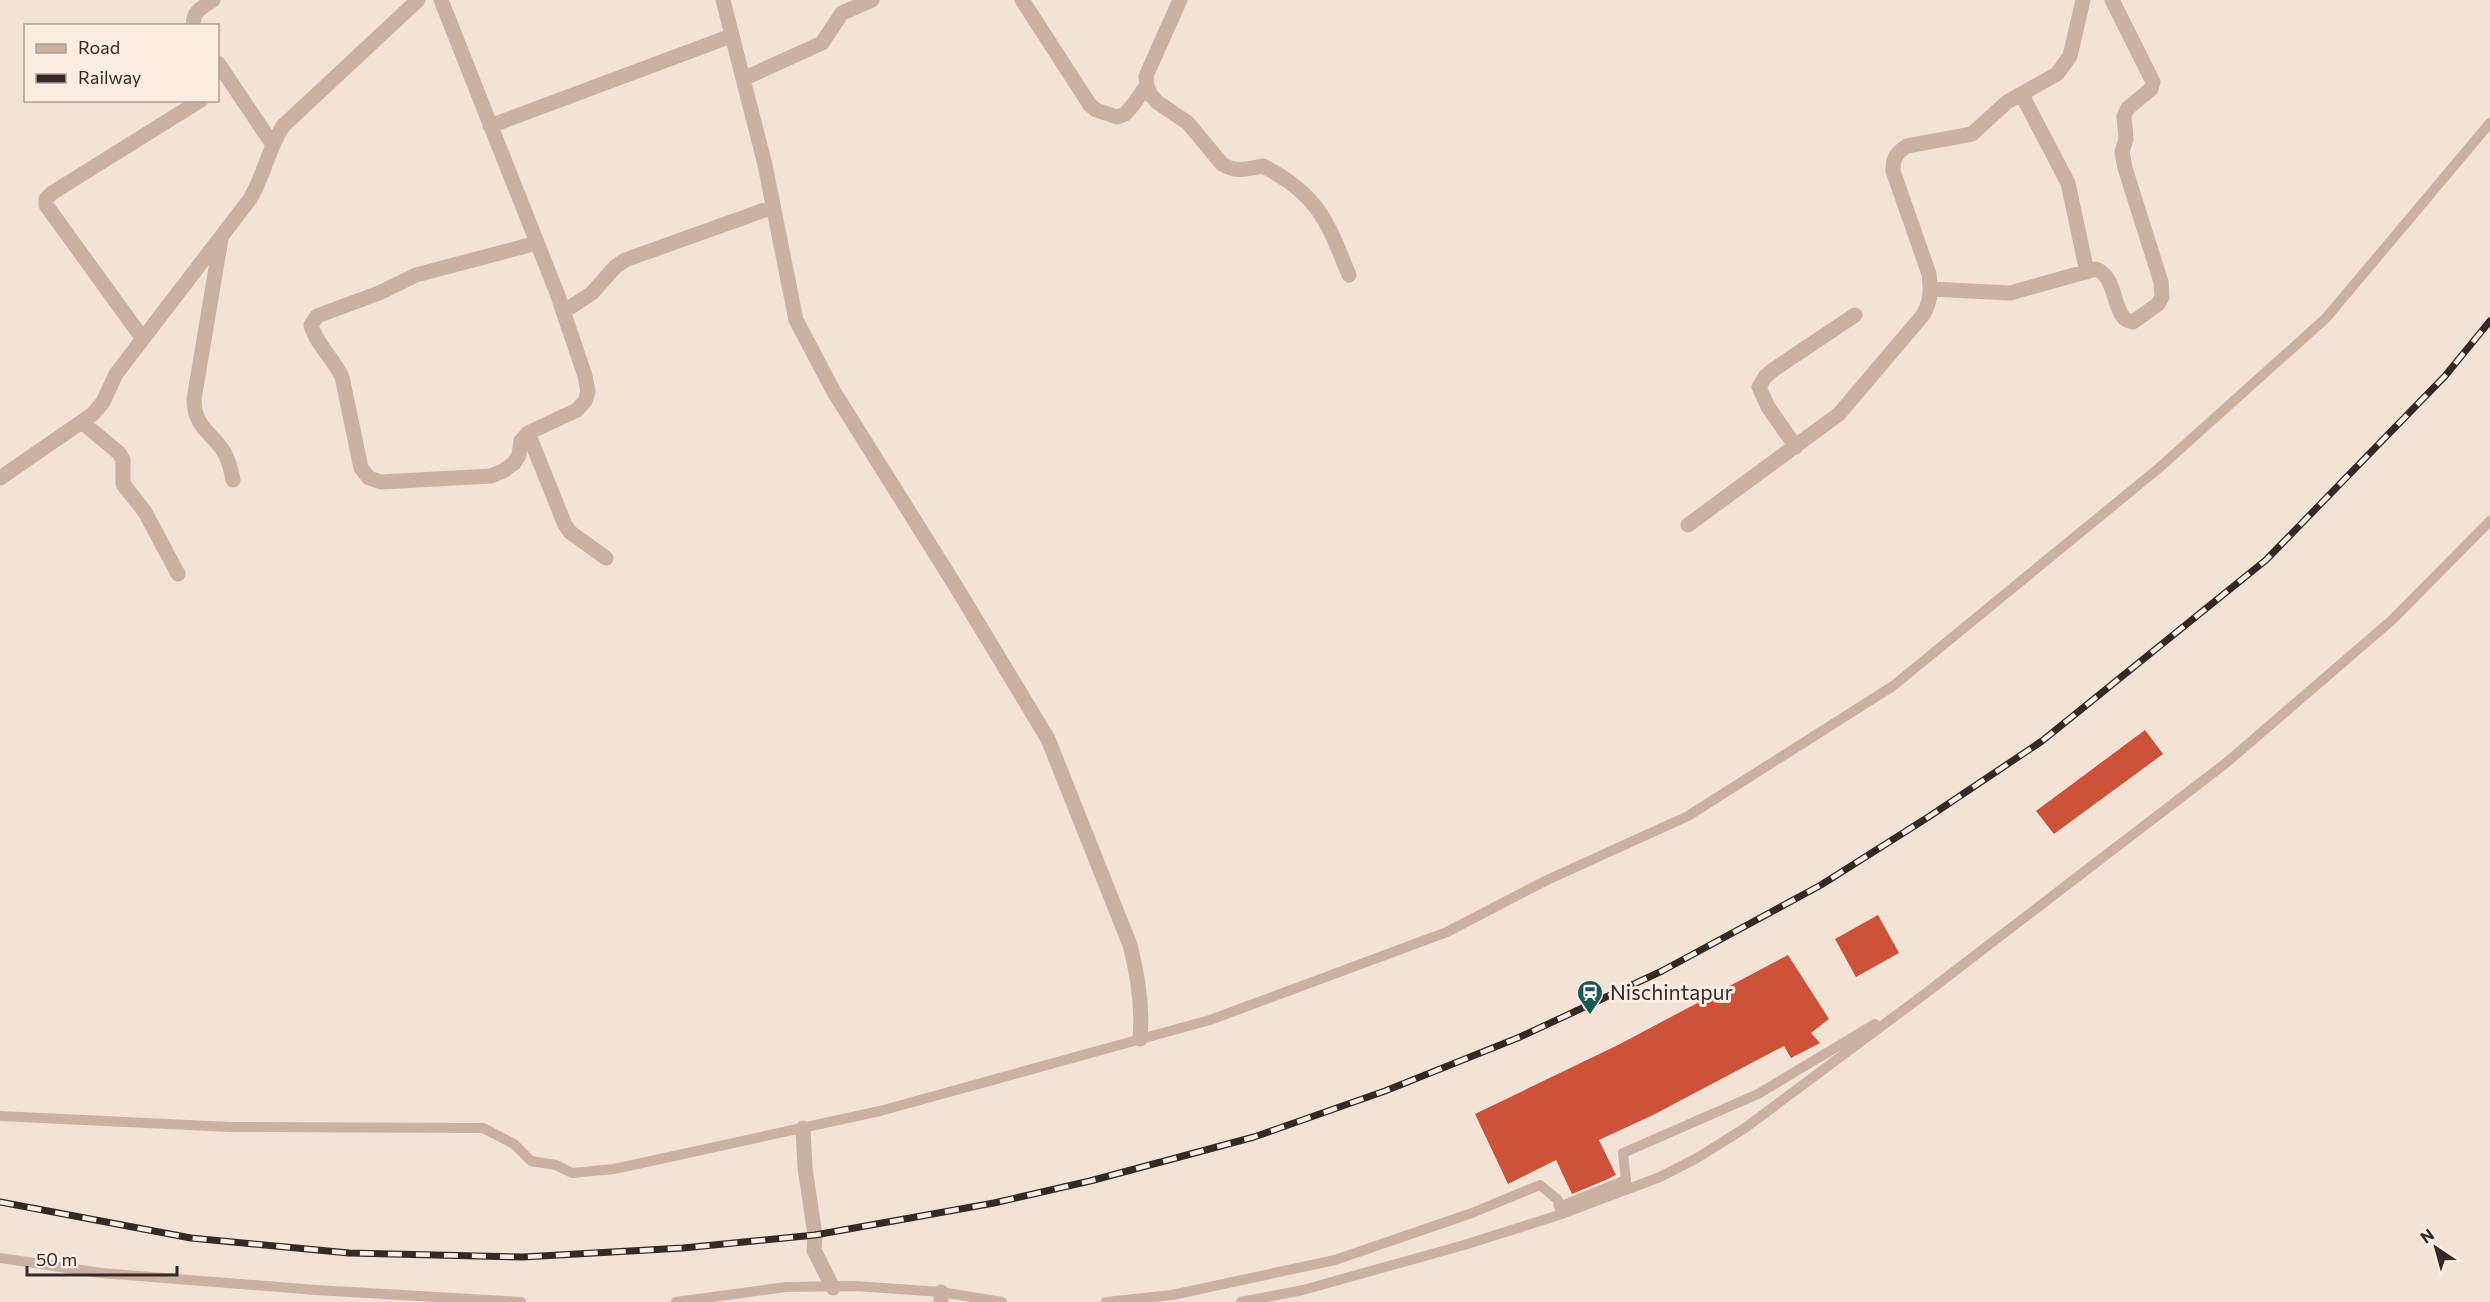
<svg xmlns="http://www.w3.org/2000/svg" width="2490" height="1302" font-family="Commissioner,sans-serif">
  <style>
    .building { fill: #cc523a }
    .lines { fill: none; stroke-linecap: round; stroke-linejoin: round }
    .service { stroke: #cab1a2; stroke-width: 10 }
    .minor { stroke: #cab1a2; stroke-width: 15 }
    .rail-casing { stroke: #342925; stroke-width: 7 }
    .rail { stroke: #faede3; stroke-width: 4.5; stroke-dasharray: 14; stroke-linecap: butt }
    .labels { text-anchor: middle; stroke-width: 6; stroke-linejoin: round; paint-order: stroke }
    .poi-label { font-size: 21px; fill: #342925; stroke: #faede3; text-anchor: start }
  </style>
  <rect width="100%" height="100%" fill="#f2e3d6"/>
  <!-- building -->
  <path class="building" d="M2145,730l18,24 -109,80 -18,-23z
    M1878,915l21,38 -43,24 -21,-38z
    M1788,955l41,64 -18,14 9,10 -29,15 -7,-12 -131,69 -54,25 17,35 -8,4 -36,15 -16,-34 -48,24 -33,-70 143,-69z"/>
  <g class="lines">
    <!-- service -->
    <path class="service" d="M0,1116l230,11 253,1 31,16 17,17 25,4 16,8 42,-4 266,-58 330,-91 237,-88 98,-51 143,-65 205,-130 266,-218 167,-150 164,-195
      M0,1258l101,15 215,17 205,12
      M676,1302l110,-15 69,-1 86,6 61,10
      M1106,1302l66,-7 163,-35 137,-47 68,-28 18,15 1,7 67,-27 -3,-27 135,-59 117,-70
      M1241,1302l62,-12 161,-45 92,-29 104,-39 37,-19 48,-30 181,-135 300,-230 166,-143 98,-99"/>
    <!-- minor -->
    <path class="minor" d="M441,0l116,293 28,83 3,16 -3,9 -8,9 -49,23 -7,8 -2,14 -5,8 -11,8 -12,5 -110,6 -12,-4 -8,-10 -19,-91c-8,-18 -26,-33 -31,-52l6,-9 62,-23 37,-18 121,-32
      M723,0l42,165 31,155 38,72 121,193 93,154 82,206c8,31 13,61 10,94
      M1022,0l68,105 6,5 21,7 8,-3 8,-9 14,-20
      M1180,0l-34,76 1,9 3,9 7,8 31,21 34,41c14,9 25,5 41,2 56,29 64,55 86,109
      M194,26c-3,-14 9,-19 19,-26
      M218,63l55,82
      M743,79l79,-36 20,-30 30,-13
      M2022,95l46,88 19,89
      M490,126l241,-90
      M221,239l-27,160c0,28 17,33 30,53 5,8 7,18 9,28
      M1931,289l79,4 86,-24c23,8 15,51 37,53l25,-18 4,-7 -1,-15 -36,-114 -3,-16 4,-13 -2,-23 4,-8 23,-19 2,-7 -41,-82
      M563,312l29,-19 23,-26 10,-7 148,-53
      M143,339l-97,-134v-6l6,-6 149,-93
      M83,423l36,30 4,7v24l22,28 33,62
      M528,433l37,92 5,7 36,26
      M1796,447l-28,-40 -9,-20 6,-10 8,-7 82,-55
      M0,478l93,-64 10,-12 13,-28 134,-175c14,-23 18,-50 33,-73l135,-126
      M1688,525l151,-111 84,-99c8,-14 8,-24 6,-41l-36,-103c0,-13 3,-18 14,-25l65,-12 35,-32 50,-28 13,-18 13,-56
      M803,1128l2,40 10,67 -1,15 19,38
      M941,1302v-10"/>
    <defs>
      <path id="rail" d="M0,1202l191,36 158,15 174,4 160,-9 132,-13 179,-32 96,-22 164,-44 131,-46 135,-54 142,-66 159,-86 109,-69 112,-75 224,-181 179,-184 45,-55"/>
    </defs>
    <!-- rail casing -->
    <use href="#rail" class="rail-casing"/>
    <!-- rail -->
    <use href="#rail" class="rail"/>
  </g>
  <!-- icons -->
  <defs>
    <symbol id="station-pin" viewBox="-11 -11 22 30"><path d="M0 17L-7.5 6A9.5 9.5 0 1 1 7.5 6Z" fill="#195857" stroke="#faede3"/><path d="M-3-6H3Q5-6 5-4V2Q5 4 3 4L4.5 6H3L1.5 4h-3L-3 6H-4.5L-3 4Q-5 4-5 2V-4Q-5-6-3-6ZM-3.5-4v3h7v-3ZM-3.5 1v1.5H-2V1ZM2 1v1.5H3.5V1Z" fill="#fff"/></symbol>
  </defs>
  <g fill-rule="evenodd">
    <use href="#station-pin" x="1575" y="978" width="30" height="40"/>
  </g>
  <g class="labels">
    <!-- poi labels -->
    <g class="poi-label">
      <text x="1610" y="1000">Nischintapur</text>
    </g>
  </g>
  <!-- legend -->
  <rect x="24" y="24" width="195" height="78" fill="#faede3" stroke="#ab9f97" stroke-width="1.5"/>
  <rect x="36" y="44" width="30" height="9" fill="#cab1a2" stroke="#ab9f97" stroke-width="1.5"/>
  <text x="78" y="54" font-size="18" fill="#342925">Road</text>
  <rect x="36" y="74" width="30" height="9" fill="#342925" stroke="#ab9f97" stroke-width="1.5"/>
  <text x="78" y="84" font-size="18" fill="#342925">Railway</text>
  <!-- north arrow -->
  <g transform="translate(2436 1248) rotate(324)" stroke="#faede3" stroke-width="4.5" paint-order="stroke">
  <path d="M0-4.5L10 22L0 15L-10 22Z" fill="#342925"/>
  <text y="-9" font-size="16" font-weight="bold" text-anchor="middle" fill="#342925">N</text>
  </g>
  <!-- scale -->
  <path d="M27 1266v9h150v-9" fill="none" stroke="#342925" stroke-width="3"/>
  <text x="36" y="1266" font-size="18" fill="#342925" stroke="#faede3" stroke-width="4.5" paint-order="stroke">50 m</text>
</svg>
